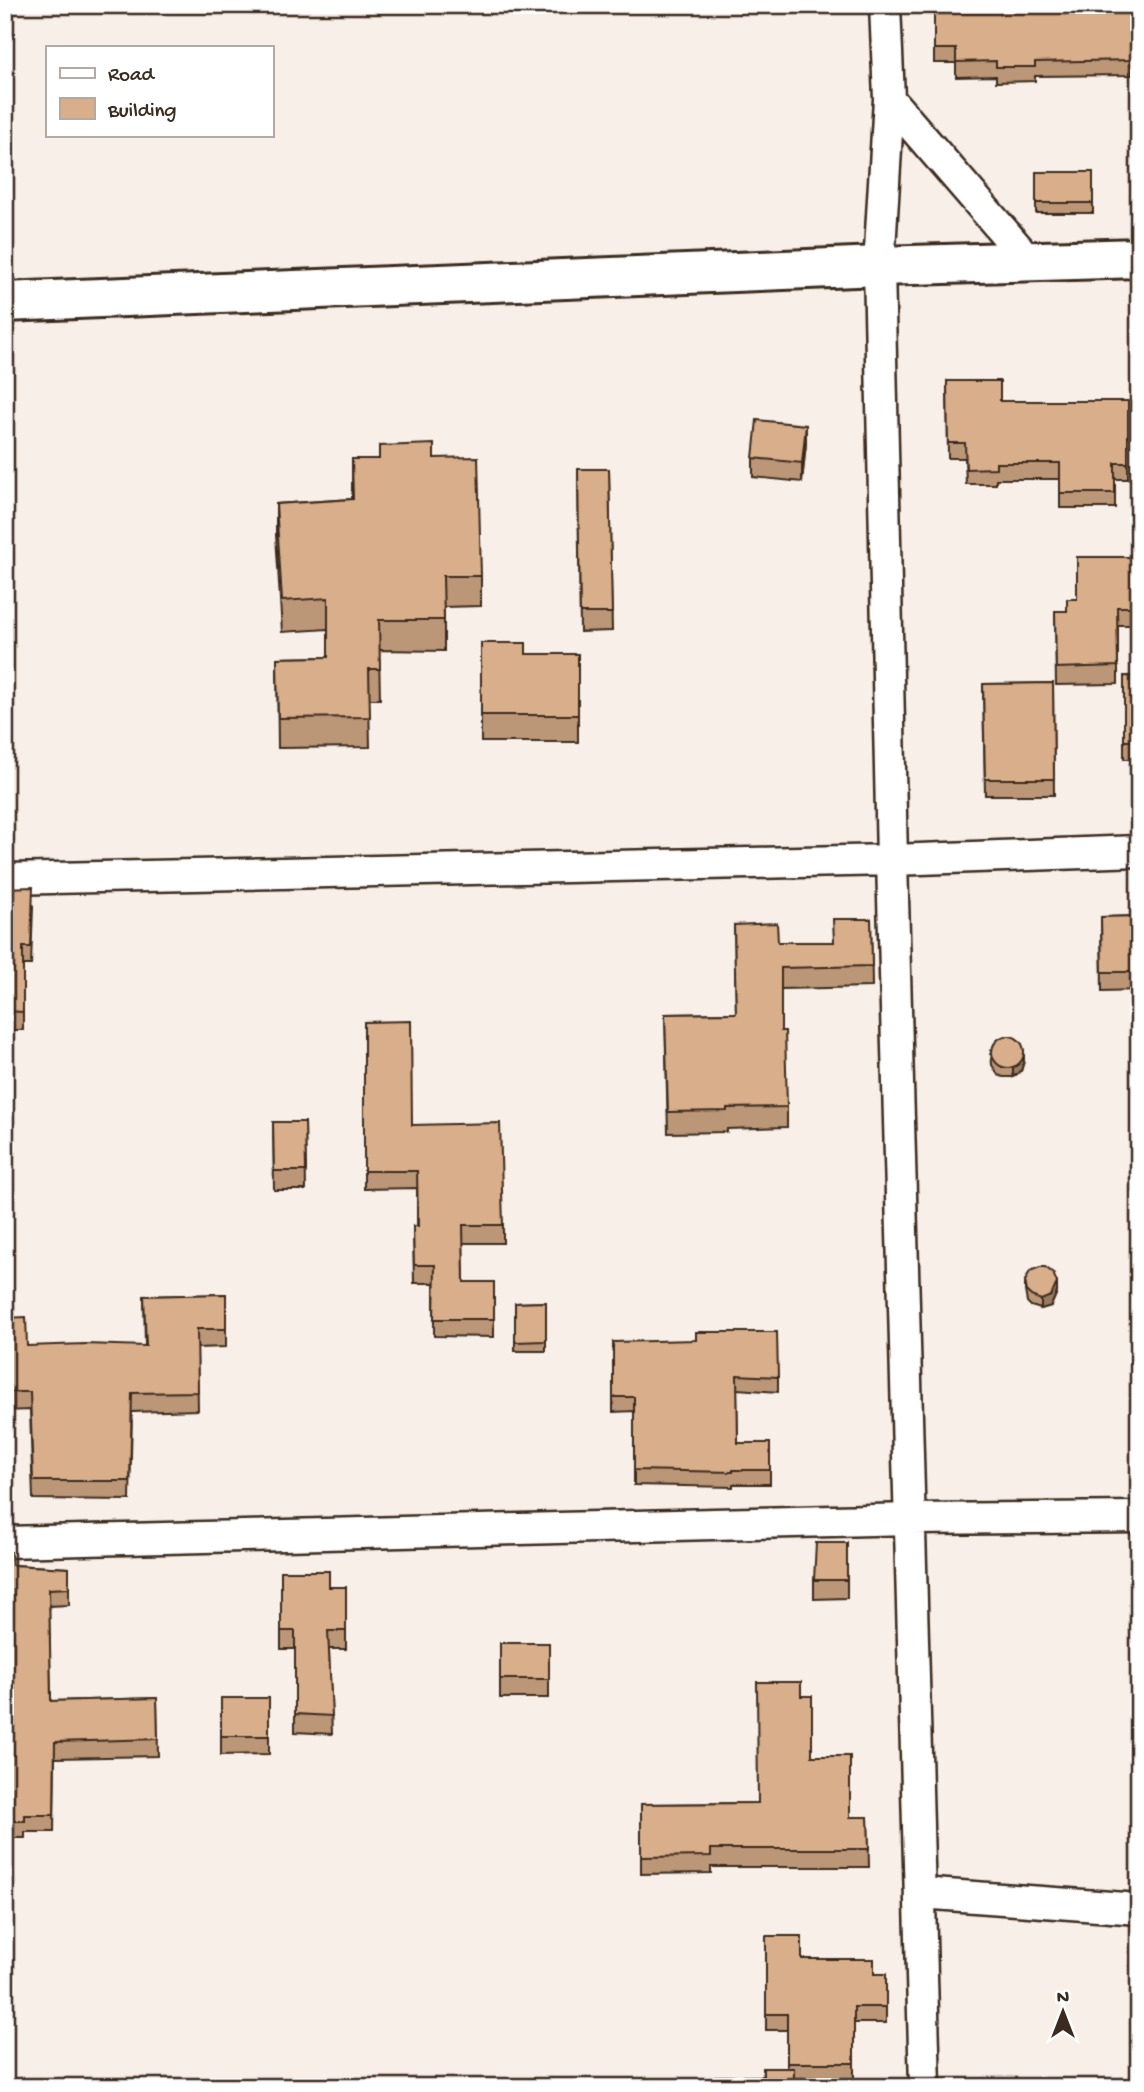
<svg xmlns="http://www.w3.org/2000/svg" width="1144" height="2092" font-family="'Gochi Hand',sans-serif">
  <style>
    .lines { fill: none; stroke-linecap: round; stroke-linejoin: round }
    .minor-casing { stroke: #3b2a1e; stroke-width: 35 }
    .secondary-casing { stroke: #3b2a1e; stroke-width: 44 }
    .minor { stroke: #fff; stroke-width: 30 }
    .secondary { stroke: #fff; stroke-width: 38 }
    .wall { fill: #bb9677; stroke: #3b2a1e; stroke-width: 2 }
    .shaded-wall { fill: #987a61; stroke: #3b2a1e; stroke-width: 2 }
    .building { fill: #d9ae8a; stroke: #3b2a1e; stroke-width: 2 }
  </style>
  <rect width="100%" height="100%" fill="#f7efe8"/>
  <filter id="ink" filterUnits="userSpaceOnUse"><feTurbulence type="fractalNoise" baseFrequency=".0143" numOctaves="2"/><feDisplacementMap in="SourceGraphic" scale="14" xChannelSelector="R" yChannelSelector="G"/><feConvolveMatrix kernelMatrix="1 2 1 2 8 2 1 2 1" color-interpolation-filters="sRGB"/></filter>
  <g filter="url(#ink)">
    <g class="lines">
      <defs>
        <path id="minor" d="M885,5l4,94 -10,167 13,594 33,1227
          M889,99l140,162
          M5,879l887,-19 247,-9
          M5,1542l906,-23 228,-2
          M920,1893l219,16"/>
        <path id="secondary" d="M5,302l874,-36 260,-8"/>
      </defs>
      <!-- minor casing -->
      <use href="#minor" class="minor-casing"/>
      <!-- secondary casing -->
      <use href="#secondary" class="secondary-casing"/>
      <!-- minor -->
      <use href="#minor" class="minor"/>
      <!-- secondary -->
      <use href="#secondary" class="secondary"/>
    </g>
    <!-- wall -->
    <path class="wall" d="M934,5l98,6 100,-2v66l-97,1v5l-39,1v-6l-40,1v-14h-22z
      M1036,172h57v41h-57z
      M947,381l53,20h128v78h-13v29h-55v-29h-64v5h-30l-1,-26h-17z
      M806,443l-4,39 -49,-5v-19z
      M379,446l55,12 47,118v30l-37,1v44l-65,-1 1,49h-11l1,48 -92,1 -1,-90 51,-1v-28l-46,3 -6,-97v-31l76,-5v-40h27z
      M578,469h31l3,162 -32,1z
      M1139,557v68h-21v59l-62,1 -1,-74h12l10,-12z
      M481,643l45,11h52v88h-97z
      M1124,676l15,1v82h-15z
      M1053,683l1,112h-69l-2,-111z
      M5,888l28,18 -2,59h-8v65h-18z
      M1139,916v74l-37,1 -1,-74z
      M871,919l1,68 -91,2v42l6,76v20l-60,2v3l-59,1 -3,-119 71,-1 -2,-88 44,17h55z
      M364,1022l48,103 91,100v18h-40l1,39h30v55l-60,-1v-53h-20l-1,-57h4v-38l-53,1z
      M991,1051l33,10 -3,10 -8,6h-10l-5,-2 -6,-10z
      M273,1122h32l1,68h-32z
      M1025,1281l32,11 -6,14 -10,3 -10,-3 -4,-4 -2,-11z
      M226,1294v53l-29,1 1,62 -66,2 -2,88 -97,-1 -3,-89 -25,1v-93l22,28h118l-1,-50z
      M546,1302v49h-31v-48z
      M613,1342l165,35v15l-41,-3 1,54h32v41h-37v3l-99,-2v-74l-21,1z
      M847,1543v55l-33,1v-19z
      M5,1552l7,13 57,3v37l-20,1 2,95 106,-3 1,58 -103,2 -1,74h-29v6h-20z
      M281,1571l48,16h17v62h-17l3,85 -37,-2v-83h-14z
      M500,1643h49v55h-49z
      M801,1696l11,60 38,61h18l1,50h-158v6l-70,1v-70l117,-1z
      M221,1698h48v56l-48,1z
      M766,1936l36,23 72,15h12v49h-32v56h-60l-31,-3 24,-8v-38h-21z"/>
    <!-- shaded-wall -->
    <path class="shaded-wall" d="M806,425v18l-4,39v-19z
      M1024,1052v9l-3,10 -8,6v-9z
      M1057,1283v9l-6,14 -10,3v-9z"/>
    <!-- building -->
    <path class="building" d="M934,5h97l1,6 100,-2v51l-97,2v5h-39v-6l-40,1v-13h-22z
      M1036,172h57v31h-57z
      M947,381h53v20h128v62h-13v30h-55v-30h-64v5l-30,1 -1,-26h-17z
      M757,420l49,5 -4,38 -49,-5z
      M434,444v14l44,-1 3,119h-38l1,44h-65l1,49h-11l1,48 -92,1 -1,-60 51,-1v-59l-46,3 -6,-97 77,-5 -1,-40h27v-13z
      M578,469h31l3,144h-32z
      M1077,557h62v50h-22l1,59 -62,2 -1,-57h12v-12h10z
      M481,643h45v11h52v61h-97z
      M1124,676l15,1v64h-15z
      M1053,683l1,96h-69l-2,-95z
      M33,887l-2,60h-8v65l-18,-1v-123z
      M1139,916v56h-37l-1,-55z
      M833,919h38l1,47 -91,2v63h4l2,76 -60,1v3l-59,1 -3,-98 71,-1 -2,-88 43,-2 1,19h56z
      M411,1021l1,104 88,-2 3,102h-40l1,57h30v37h-60l1,-54h-21l-1,-39h5l-1,-55h-53v-149z
      M992 1052a16 16 0 1 1 32 0a16 16 0 1 1-32 0Z
      M273,1122h32l1,49h-32z
      M1040,1267h5l8,6 4,10 -6,13 -10,4 -10,-4 -4,-4 -2,-11 5,-10z
      M226,1294v35h-29l1,63 -66,1 -2,88h-97l-3,-89h-25v-74l21,-1 1,29 58,-2 61,2 -2,-50z
      M546,1302v39l-31,1v-39z
      M696,1332h81l1,45 -41,-2 1,68h32v27h-37v2l-99,-2v-73h-21v-55l83,-2z
      M816,1543h31v37h-33z
      M5,1552h6l1,13 57,3v20l-20,1 2,112 106,-3 1,41 -103,3 -1,73h-29v6h-20z
      M281,1571h48v16h17v44h-18l4,85 -37,-2v-83h-14z
      M500,1643h49v36h-49z
      M757,1682h44v14h11v60h38v61h18l1,32h-158v7l-70,1v-53l117,-1z
      M221,1698h48v38h-48z
      M766,1936h36v23h72v15h12v33h-32v56h-67v-49h-21z
      M763,2068h31v19h-79v-11h48z"/>
  </g>
  <!-- margin -->
  <rect width="1144" height="2092" fill="none" stroke="#fff" stroke-width="28"/>
  <rect x="14" y="14" width="1116" height="2064" fill="none" stroke="#3b2a1e" stroke-width="2.5" filter="url(#ink)"/>
  <!-- legend -->
  <rect x="46" y="46" width="228" height="91" fill="#ffffff" stroke="#b1aaa5" stroke-width="2"/>
  <rect x="60" y="68" width="35" height="10" fill="#ffffff" stroke="#b1aaa5" stroke-width="2"/>
  <text x="108" y="80" font-size="21" fill="#3b2a1e">Road</text>
  <rect x="60" y="98" width="35" height="21" fill="#d9ae8a" stroke="#b1aaa5" stroke-width="2"/>
  <text x="108" y="116" font-size="21" fill="#3b2a1e">Building</text>
  <!-- north arrow -->
  <g transform="translate(1063 2012)" stroke="#ffffff" stroke-width="5" paint-order="stroke">
  <path d="M0-5L12 26L0 18L-12 26Z" fill="#3b2a1e"/>
  <text y="-10" font-size="19" font-weight="bold" text-anchor="middle" fill="#3b2a1e">N</text>
  </g>
</svg>
